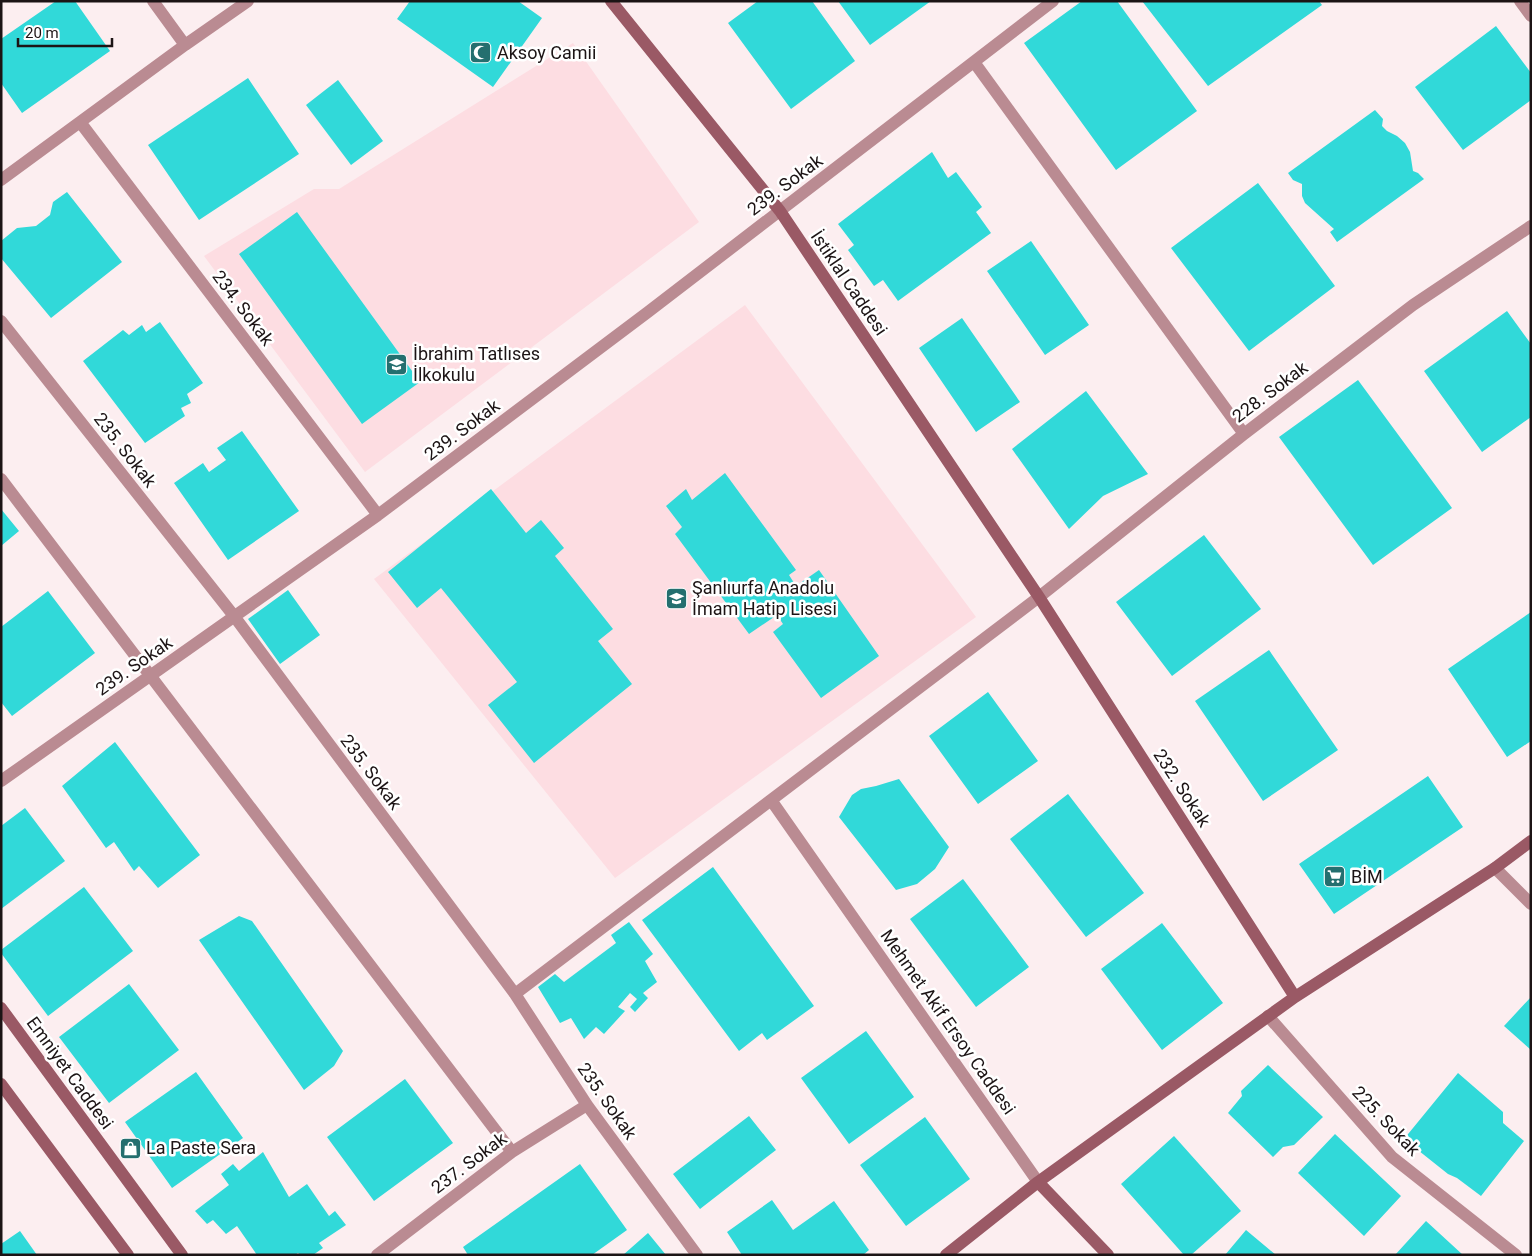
<svg xmlns="http://www.w3.org/2000/svg" width="1532" height="1256" font-family="Roboto,sans-serif">
  <style>
    .built { fill: #fddde2 }
    .building { fill: #31d9d9 }
    .lines { fill: none; stroke-linecap: round; stroke-linejoin: round }
    .street { stroke: #ba8b92; stroke-width: 12 }
    .secondary { stroke: #9a5965; stroke-width: 12 }
    .labels { text-anchor: middle; stroke-width: 5; stroke-linejoin: round; paint-order: stroke }
    .poi-label { font-size: 18px; fill: #1c1415; stroke: #fff; text-anchor: start }
    .street-label { font-size: 18px; fill: #1c1415; stroke: #fff }
  </style>
  <rect width="100%" height="100%" fill="#fceef0"/>
  <!-- built -->
  <path class="built" d="M573,43l126,179 -334,250 -161,-216 110,-67h25z
    M745,305l231,312 -361,261 -241,-299z"/>
  <!-- building -->
  <path class="building" d="M56,1h19l35,50 -88,62 -21,-30v-44z
    M410,1h108l24,17 -49,69 -96,-68z
    M758,1h54l43,60 -64,48 -63,-86z
    M838,1h93l-61,44z
    M1082,1h35l80,110 -81,59 -92,-127z
    M1142,1h177l3,4 -114,81z
    M1496,26l35,47v27l-68,50 -48,-63z
    M248,78l51,76 -100,66 -51,-75z
    M338,80l45,61 -32,24 -45,-60z
    M1375,110l8,9 -1,7 5,5 10,5 8,7 5,9 3,19 5,2 6,6 -87,63 -7,-10 4,-3 -29,-26 -3,-7v-12l-9,-4 -5,-7z
    M932,152l16,26 8,-6 26,35 -6,5 15,21 -93,68 -15,-21 -9,6 -26,-36 6,-5 -16,-21z
    M1258,183l77,103 -86,65 -78,-103z
    M67,192l55,70 -71,56 -50,-60v-17l16,-13 19,-2 14,-11 3,-13z
    M297,212l123,170 -58,42 -123,-170z
    M1031,241l58,84 -44,30 -58,-84z
    M1507,311l24,33v73l-49,35 -58,-81z
    M962,318l58,84 -44,30 -57,-84z
    M160,322l43,61 -16,11 4,9 -10,5 4,8 -40,27 -62,-82 40,-31 6,5 13,-10 4,7z
    M1358,380l94,128 -79,57 -94,-128z
    M1086,391l62,83 -45,22 -34,33 -57,-80z
    M242,431l57,80 -71,49 -54,-77 29,-20 6,9 17,-12 -9,-12z
    M725,473l71,97 -7,5 7,11 23,-16 60,86 -58,42 -48,-66 10,-8 -6,-9 -28,19 -74,-100 7,-7 -16,-21 20,-17 6,11z
    M491,489l35,44 15,-13 23,28 -9,8 58,73 -15,12 34,43 -98,79 -46,-58 29,-23 -76,-94 -24,20 -29,-36z
    M1,509l18,22 -18,15z
    M1204,535l57,74 -89,67 -56,-74z
    M288,590l32,45 -40,29 -32,-45z
    M48,591l47,62 -83,63 -11,-14v-75z
    M1531,612v129l-24,16 -59,-88z
    M1269,650l69,100 -75,51 -68,-100z
    M988,692l50,69 -60,43 -49,-68z
    M115,742l85,113 -42,33 -19,-22 -5,5 -20,-29 -8,6 -44,-62z
    M1428,776l35,51 -129,87 -35,-50z
    M899,779l50,68 -14,22 -18,15 -21,6 -57,-73 13,-22 9,-6 15,-3z
    M1068,794l76,99 -58,44 -76,-98z
    M25,808l40,53 -64,48v-83z
    M713,867l101,139 -47,34 -5,-7 -23,18 -97,-131z
    M963,879l66,88 -53,40 -66,-88z
    M84,887l49,64 -85,65 -47,-63v-3z
    M239,916l13,5 91,130 -9,15 -30,24 -105,-150z
    M629,922l24,32 -8,7 12,21 -14,11 5,5 -13,14 -5,-5 7,-8 -7,-6 -12,14 7,4 -21,23 -8,-7 -12,12 -13,-21 -11,5 -22,-36 17,-13 9,8 52,-39 -5,-8z
    M1162,923l61,80 -61,47 -61,-81z
    M129,984l50,66 -70,53 -50,-66z
    M1531,997v53l-27,-24z
    M866,1031l48,66 -65,47 -48,-66z
    M1268,1065l55,52 -29,28 -11,2 -10,10 -45,-44 14,-17 -1,-5z
    M196,1072l47,66 -71,50 -47,-66z
    M1458,1073l45,39v11l21,18 -43,55 -24,-18 -9,-4 -44,-35z
    M405,1079l48,64 -79,58 -47,-64z
    M749,1116l27,34 -76,59 -27,-35z
    M925,1117l45,62 -64,47 -46,-61z
    M1335,1134l66,62 -37,40 -66,-63z
    M1174,1136l67,75 -50,44h-7l-63,-71z
    M263,1152l26,45 18,-13 22,32 6,-5 11,14 -27,18 4,5 -10,7h-13l-2,-2 -3,2h-38l-20,-29 -11,8 -13,-14 -6,4 -12,-13 34,-26 -8,-11 12,-10 6,7z
    M580,1164l47,66 -35,25h-124l-5,-8z
    M772,1200l21,30 41,-29 35,49 -6,5h-121l-15,-23z
    M1426,1221l37,34h-68z
    M1246,1230l30,25h-51z
    M20,1231l17,24h-36v-11z
    M648,1233l18,22h-43z"/>
  <g class="lines">
    <!-- street -->
    <path class="street" d="M153,1l32,44
      M1520,1l11,15
      M974,62l270,372
      M80,122l298,393
      M1,180l184,-135 63,-44
      M1,321l233,295 281,378 72,111 110,150
      M1,479l511,673
      M1,781l377,-266 270,-203 405,-311
      M771,800l267,382
      M1495,868l36,36
      M515,994l524,-397 205,-163 169,-129 118,-79
      M1268,1016l124,141 124,98
      M377,1255l135,-103 75,-47"/>
    <!-- secondary -->
    <path class="secondary" d="M611,1l169,210 259,386 256,400
      M1,1008l181,247
      M1,1084l127,171
      M1038,1182l70,73
      M946,1255l92,-73 257,-185 200,-129 36,-27"/>
  </g>
  <!-- icons -->
  <defs>
    <symbol id="mosque-square" viewBox="-11 -11 22 22"><rect x="-9" y="-9" width="18" height="18" rx="4" fill="#246f6f" stroke="#fff"/><path d="M3.5-4.9A6 6 0 1 0 3.5 4.9A5 5 0 1 1 3.5-4.9Z" fill="#fff"/></symbol>
    <symbol id="school-square" viewBox="-11 -11 22 22"><rect x="-9" y="-9" width="18" height="18" rx="4" fill="#246f6f" stroke="#fff"/><path d="M0-5L7-2L0 1L-7-2ZM-4 1L0 2.5L4 1V4Q0 6-4 4Z" fill="#fff"/></symbol>
    <symbol id="supermarket-square" viewBox="-11 -11 22 22"><rect x="-9" y="-9" width="18" height="18" rx="4" fill="#246f6f" stroke="#fff"/><path d="M-6-5.5h2.5l.6 2H6L4.5 2H-2.5L-4.4-4H-6ZM-1.5 3.2a1.3 1.3 0 1 0 .1 0ZM3 3.2a1.3 1.3 0 1 0 .1 0Z" fill="#fff"/></symbol>
    <symbol id="shop-square" viewBox="-11 -11 22 22"><rect x="-9" y="-9" width="18" height="18" rx="4" fill="#246f6f" stroke="#fff"/><path d="M-5-2.5h2.3a2.7 3.5 0 0 1 5.4 0H5L5.5 6h-11ZM-1.5-2.5h3a1.5 2.3 0 0 0-3 0Z" fill="#fff"/></symbol>
  </defs>
  <g fill-rule="evenodd">
    <use href="#mosque-square" x="468" y="40" width="25" height="25"/>
    <use href="#school-square" x="384" y="352" width="25" height="25"/>
    <use href="#school-square" x="664" y="586" width="25" height="25"/>
    <use href="#supermarket-square" x="1322" y="864" width="25" height="25"/>
    <use href="#shop-square" x="118" y="1136" width="25" height="25"/>
  </g>
  <g class="labels">
    <!-- poi labels -->
    <g class="poi-label">
      <text x="497" y="59">Aksoy Camii</text>
      <text x="413" y="360">İbrahim Tatlıses<tspan x="413" dy="21">İlkokulu</tspan></text>
      <text x="692" y="594">Şanlıurfa Anadolu<tspan x="692" dy="21">İmam Hatip Lisesi</tspan></text>
      <text x="1351" y="883">BİM</text>
      <text x="146" y="1154">La Paste Sera</text>
    </g>
    <!-- street labels -->
    <g class="street-label">
      <text transform="translate(785 185) rotate(-37)" y="6">239. Sokak</text>
      <text transform="translate(849 283) rotate(56)" y="6">İstiklal Caddesi</text>
      <text transform="translate(243 308) rotate(53)" y="6">234. Sokak</text>
      <text transform="translate(1270 392) rotate(-37)" y="6">228. Sokak</text>
      <text transform="translate(462 430) rotate(-37)" y="6">239. Sokak</text>
      <text transform="translate(125 450) rotate(52)" y="6">235. Sokak</text>
      <text transform="translate(134 666) rotate(-35)" y="6">239. Sokak</text>
      <text transform="translate(371 772) rotate(53)" y="6">235. Sokak</text>
      <text transform="translate(1182 788) rotate(57)" y="6">232. Sokak</text>
      <text transform="translate(948 1022) rotate(55)" y="6">Mehmet Akif Ersoy Caddesi</text>
      <text transform="translate(70 1073) rotate(54)" y="6">Emniyet Caddesi</text>
      <text transform="translate(607 1101) rotate(55)" y="6">235. Sokak</text>
      <text transform="translate(1386 1121) rotate(46)" y="6">225. Sokak</text>
      <text transform="translate(469 1163) rotate(-37)" y="6">237. Sokak</text>
    </g>
  </g>
  <!-- border -->
  <rect width="1532" height="1256" fill="none" stroke="#1c1415" stroke-width="5"/>
  <!-- scale -->
  <path d="M18 38v8h94v-8" fill="none" stroke="#1c1415" stroke-width="2.5"/>
  <text x="25" y="38" font-size="15" fill="#1c1415" stroke="#ffffff" stroke-width="4" paint-order="stroke">20 m</text>
</svg>
